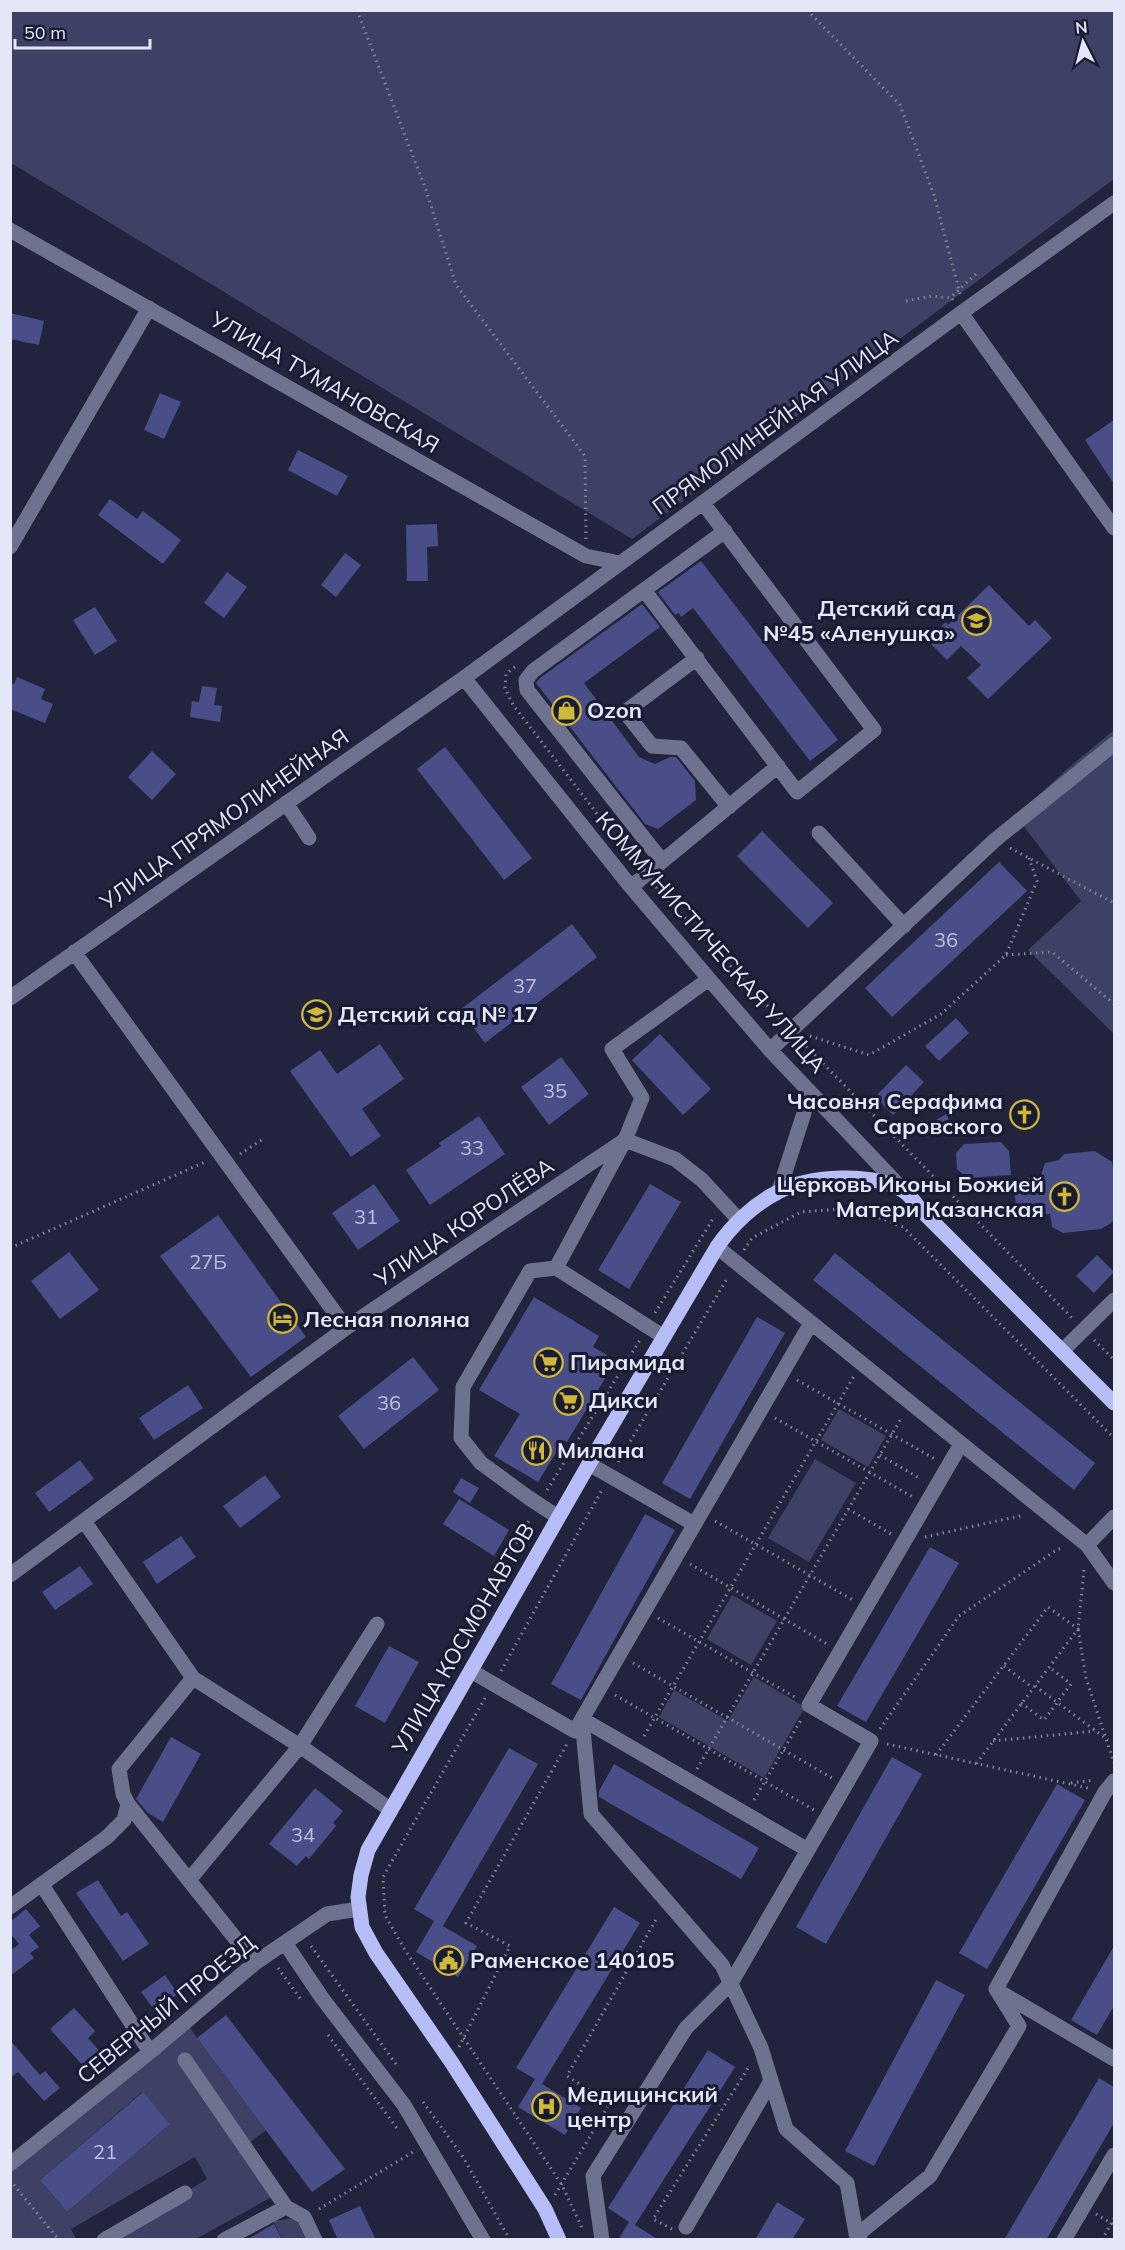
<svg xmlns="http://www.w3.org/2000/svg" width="1125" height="2250" font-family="Mulish,sans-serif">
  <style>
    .green { fill: #3e4165; fill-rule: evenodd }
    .building { fill: #494d88 }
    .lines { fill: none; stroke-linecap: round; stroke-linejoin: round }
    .path { stroke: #828499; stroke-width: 3; stroke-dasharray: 1.5 4.5; stroke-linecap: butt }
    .minor { stroke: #6e728e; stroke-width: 15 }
    .major { stroke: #b7bef7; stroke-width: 15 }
    .labels { text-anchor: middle; stroke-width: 6; stroke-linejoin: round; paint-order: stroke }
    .number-label { font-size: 20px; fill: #bdc0db }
    .street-label { font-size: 22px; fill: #e4e7f7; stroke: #191b32 }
    .poi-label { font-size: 22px; font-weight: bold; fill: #e4e7f7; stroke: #191b32; text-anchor: start }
  </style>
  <rect width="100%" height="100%" fill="#22243d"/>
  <!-- green -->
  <path class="green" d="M10,11h1104v168l-482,360 -621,-376z
    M1114,730v304l-86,-84 53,-49 -65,-85 50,-46z
    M839,1409l47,27 -18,31 -47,-27z
    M815,1459l41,24 -47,79 -41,-24z
    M732,1595l45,26 -26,44 -44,-26z
    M754,1677l51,30 -41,71 -105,-61 15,-27 54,31z
    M186,2021l11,17 69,92 -22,17 33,47 -81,45h-87l98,-60 -12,-22 -124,72 5,10 -65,1v-76zM142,2092l28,32 -103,88 -27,-32z
    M304,2217l11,22h-33l-9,-18z"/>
  <!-- building -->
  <path class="building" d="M10,313l34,8 -5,24 -29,-6z
    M160,393l21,9 -17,37 -20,-9z
    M1114,420v64l-29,-44z
    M298,450l50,26 -11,20 -49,-26z
    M110,499l27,20 6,-8 38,29 -18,24 -65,-49z
    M437,524l1,22 -11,1 1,34h-21l-1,-56z
    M345,553l16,12 -25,32 -15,-12z
    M701,561l137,179 -28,21 -117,-153 -12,9 -2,-4 -4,2 -17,-23z
    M227,572l20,15 -23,31 -20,-15z
    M989,585l40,41 6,-6 17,18 -64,61 -21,-21 14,-13 -20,-19 -14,14 -20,-20 19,-18 2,3z
    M642,604l18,23 -76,56 55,74 16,7 15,-7h6l19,24 1,19 -38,29 -13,-5 -109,-141 4,-5z
    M95,607l22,34 -22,14 -22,-35z
    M17,677l28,12 -4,10 12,5 -8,19 -35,-14v-26l4,1z
    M202,686l15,2 -3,17 8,1 -2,16 -30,-5 2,-16 7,1z
    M445,747l87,111 -28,22 -87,-111z
    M152,751l24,23 -24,26 -24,-23z
    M762,831l71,72 -25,25 -71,-72z
    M999,862l28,29 -135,126 -27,-29z
    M572,924l25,33 -112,86 -25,-33z
    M956,1018l13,15 -30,28 -14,-15z
    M660,1034l51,55 -28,26 -51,-55z
    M380,1044l24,35 -42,30 19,27 -30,21 -61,-86 30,-21 17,24z
    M561,1057l28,37 -40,31 -28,-38z
    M906,1065l18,17 -31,33 -18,-18z
    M948,1113v17l-17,3 5,-13z
    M479,1116l26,38 -75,51 -24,-35 35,-24 -2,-3z
    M1001,1142l8,9 2,24 -44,3 -10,-9 -1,-16 8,-9z
    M1095,1151l17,11 2,13v45l-3,3 -10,6 -38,4 -11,-6 -2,-13 -33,2 -4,-37 27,-1 5,-15 14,-3 5,-6z
    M374,1184l26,37 -42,29 -26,-37z
    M650,1184l31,18 -52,87 -31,-19z
    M218,1215l88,122 -55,40 -91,-121z
    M69,1252l30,38 -39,29 -29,-38z
    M835,1253l260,210 -21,27 -261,-210z
    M1097,1255l17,17 -20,21 -18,-17z
    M534,1297l65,39 -6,11 14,8 -9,14 9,6 -40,67 -3,-2 -26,42 -44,-26 26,-42 -41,-24z
    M757,1317l28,16 -95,166 -28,-16z
    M413,1357l26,33 -75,59 -26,-33z
    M188,1385l15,23 -49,32 -15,-22z
    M80,1460l14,19 -45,33 -14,-19z
    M265,1475l16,22 -41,31 -17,-22z
    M461,1478l18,10 -9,15 -17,-11z
    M459,1499l50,31 -15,26 -51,-32z
    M645,1514l30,16 -94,170 -30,-16z
    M181,1536l15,21 -39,27 -14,-22z
    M930,1547l29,16 -93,159 -29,-16z
    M80,1566l13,18 -38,26 -13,-18z
    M389,1646l30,16 -34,61 -30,-17z
    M171,1737l30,17 -38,68 -15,-9 -12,-14z
    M509,1748l29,16 -95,162 34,20 -19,31 -42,-25 18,-31 -20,-12z
    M892,1757l30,17 -96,170 -30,-17z
    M614,1764l145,84 -18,31 -142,-82v-6z
    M1057,1784l28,16 -98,169 -28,-16z
    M315,1788l28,23 -10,12 3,3 -27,33 -3,-3 -9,10 -28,-22z
    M98,1880l23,36 6,-4 22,32 -26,17 -47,-68z
    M614,1907l26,16 -98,161 39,24 -16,27 -47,-28 17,-28 -19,-11z
    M26,1909l14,17 -11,9 10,12 -9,6 4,5 -24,18v-25l9,-7 -9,-11v-11z
    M1114,1946v60l-17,29 -26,-15z
    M165,1975l13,19 -24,16 -13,-18z
    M936,1980l29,15 -91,171 -29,-15z
    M74,2008l21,23 -7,7 13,15 -17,14 -34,-38z
    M226,2015l119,154 -33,23 -115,-154z
    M10,2040l30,35 5,-4 15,17 -16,13 -26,-29 -8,6z
    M708,2050l27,17 -100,158 24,15h-41l11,-18 -21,-14z
    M1099,2078l15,9v36l-68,117h-42z
    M143,2092l27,32 -103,88 -27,-32z
    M777,2202l28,17 -13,21h-37z
    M360,2206l16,34h-38l-9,-20z
    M274,2224l8,16h-36z"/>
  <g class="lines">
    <!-- path -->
    <path class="path" d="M357,10l69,180 30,95 129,171 1,83
      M807,10l93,95 34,90 26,99
      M953,300l-2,-3 25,-23
      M906,301l26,-5 19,2
      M515,667l-9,7 -1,14 8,17 123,159
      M1010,848l104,55
      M656,887l125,133
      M1006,955l46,-3 62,52
      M810,1036l59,19 72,-41 65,-59 31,-74 -8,-23
      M802,1042l270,276
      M240,1154l23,-15
      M10,1248l195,-86
      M744,1250l8,-12 49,-26 53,-4 49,19 211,211
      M655,1313l59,-96
      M1094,1340l20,20
      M797,1380l138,79
      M775,1418l138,79
      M880,1455l41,24
      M618,1462l110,-185
      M547,1490l93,-150
      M848,1509l43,25
      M715,1521l138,79
      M925,1537l99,-22
      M690,1564l137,80
      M1084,1570l-6,59 8,49 28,85
      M658,1618l137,79
      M469,1627l61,-108
      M633,1663l199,115
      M1004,1666l29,22
      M501,1671l102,-183
      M1035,1686l73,54
      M615,1695l199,115
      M485,1698l-102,179 2,38 20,35 157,235 21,45
      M1021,1703l23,17 27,-36 -22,-17
      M880,1729l79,-113 99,-67 6,-1
      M644,1736l210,-360
      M993,1741l102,-10
      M887,1744l201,44
      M936,1755l112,-148 30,22 -102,135
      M697,1769l205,-352
      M1071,1783l23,-3
      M754,1800l47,-80
      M311,1946l87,121
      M278,1968l24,33
      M328,2035l71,96
      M459,2047l51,-101 -44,-23 101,-179
      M423,2102l40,55 47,83
      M10,2180l49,60
      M555,2195l55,-92 -43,-27 91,-160
      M319,2209l94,-57
      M1096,2214l18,11
      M672,2229l-19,-10 97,-154
      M1102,2240l12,-22"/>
    <!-- minor -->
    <path class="minor" d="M10,230l576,326 34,7
      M961,313l153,215
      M10,547l139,-239
      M644,590l153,202 77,-62 -171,-227
      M697,658l-72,54 27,34 29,2 48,59
      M464,678l167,209 78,92 61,71 135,142
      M286,803l23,35
      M819,833l85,93
      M662,861l-135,-171 -1,-10 7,-9 192,-140
      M631,887l147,-121
      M74,952l272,376
      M10,998l454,-320 497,-365 153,-110
      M770,1050l225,-210 119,-96
      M779,1191l25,-78 4,-23
      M717,1247l370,298 27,38
      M556,1268l-26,3 -67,116 -2,51 20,25 48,35 29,19
      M664,1337l-108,-69 69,-128 17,-42 -30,-49 97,-70
      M1062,1351l52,-51
      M589,1464l105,60
      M84,1521l109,157 107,68 91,64
      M1087,1545l27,-28
      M10,1575l336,-247 279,-188 50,19 27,21 37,40
      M471,1671l104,60 236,-408
      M193,1678l-74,91 4,25 5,10 127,159
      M582,1719l9,95 131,151 39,83 25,81 61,54 10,56
      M582,1719l226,131
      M189,1880l111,-134 77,-122
      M42,1885l108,167
      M10,1907l97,-70 17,-17 4,-16
      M285,1943l37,55 82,107 79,135
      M998,1991l116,68
      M185,2060l101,147 -62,33
      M10,2164l140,-112 105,-89 72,-49 32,-5
      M286,2207l18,10 11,23
      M686,2227l85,-146
      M104,2240l81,-47
      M602,2240l-9,-64 93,-148 45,-45 140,-242 -62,-36 152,-261
      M857,2240l5,-9 68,-55 89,-150 -23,-37 109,-197 9,-11
      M1064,2240l50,-85"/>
    <!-- major -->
    <path class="major" d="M559,2240l-14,-31 -93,-146 -76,-110 -14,-26 -4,-30 3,-22 7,-25 221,-386 128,-217c15,-22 37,-43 61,-55 32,-17 95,-20 126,-1 6,4 11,12 15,17l195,195"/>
  </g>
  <!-- icons -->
  <defs>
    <symbol id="school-ring" viewBox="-11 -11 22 22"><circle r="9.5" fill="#191b32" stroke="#cfb837" stroke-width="1.5"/><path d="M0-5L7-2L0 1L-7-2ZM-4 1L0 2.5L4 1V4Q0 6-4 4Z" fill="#cfb837"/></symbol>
    <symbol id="shop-ring" viewBox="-11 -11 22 22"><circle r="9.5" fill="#191b32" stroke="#cfb837" stroke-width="1.5"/><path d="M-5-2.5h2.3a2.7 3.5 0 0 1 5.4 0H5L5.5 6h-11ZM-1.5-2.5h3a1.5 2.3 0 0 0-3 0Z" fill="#cfb837"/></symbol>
    <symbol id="church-ring" viewBox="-11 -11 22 22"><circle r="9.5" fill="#191b32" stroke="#cfb837" stroke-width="1.5"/><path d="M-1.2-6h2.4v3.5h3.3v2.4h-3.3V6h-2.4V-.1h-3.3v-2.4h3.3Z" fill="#cfb837"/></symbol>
    <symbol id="hotel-ring" viewBox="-11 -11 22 22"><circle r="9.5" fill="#191b32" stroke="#cfb837" stroke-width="1.5"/><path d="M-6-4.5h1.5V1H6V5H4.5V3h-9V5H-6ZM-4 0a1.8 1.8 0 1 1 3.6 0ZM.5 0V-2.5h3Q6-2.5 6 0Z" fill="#cfb837"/></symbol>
    <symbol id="supermarket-ring" viewBox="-11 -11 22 22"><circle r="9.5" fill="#191b32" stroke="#cfb837" stroke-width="1.5"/><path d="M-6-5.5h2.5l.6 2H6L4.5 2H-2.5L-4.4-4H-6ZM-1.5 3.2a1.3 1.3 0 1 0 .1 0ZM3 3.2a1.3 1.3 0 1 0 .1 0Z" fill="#cfb837"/></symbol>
    <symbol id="restaurant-ring" viewBox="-11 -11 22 22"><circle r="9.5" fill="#191b32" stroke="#cfb837" stroke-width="1.5"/><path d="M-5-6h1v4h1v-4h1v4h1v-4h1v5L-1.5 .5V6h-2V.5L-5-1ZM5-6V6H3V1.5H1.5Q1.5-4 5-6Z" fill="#cfb837"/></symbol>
    <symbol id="civic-ring" viewBox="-11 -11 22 22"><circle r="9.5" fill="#191b32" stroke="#cfb837" stroke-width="1.5"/><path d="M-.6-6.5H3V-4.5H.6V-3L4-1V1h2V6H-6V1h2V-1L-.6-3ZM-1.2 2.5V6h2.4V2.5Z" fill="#cfb837"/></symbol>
    <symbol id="hospital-ring" viewBox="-11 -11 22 22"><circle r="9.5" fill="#191b32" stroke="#cfb837" stroke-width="1.5"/><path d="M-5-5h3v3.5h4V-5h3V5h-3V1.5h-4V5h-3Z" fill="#cfb837"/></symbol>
  </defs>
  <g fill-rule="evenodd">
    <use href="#school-ring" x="960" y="604" width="33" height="33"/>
    <use href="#shop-ring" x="550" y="694" width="33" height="33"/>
    <use href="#school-ring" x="300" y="998" width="33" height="33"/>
    <use href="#church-ring" x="1008" y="1098" width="33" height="33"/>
    <use href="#church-ring" x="1048" y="1180" width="33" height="33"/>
    <use href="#hotel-ring" x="266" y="1302" width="33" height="33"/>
    <use href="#supermarket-ring" x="532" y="1346" width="33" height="33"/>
    <use href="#supermarket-ring" x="552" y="1384" width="33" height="33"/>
    <use href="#restaurant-ring" x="520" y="1434" width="33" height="33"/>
    <use href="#civic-ring" x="432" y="1944" width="33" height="33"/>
    <use href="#hospital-ring" x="530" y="2090" width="33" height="33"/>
  </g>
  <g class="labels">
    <!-- number labels -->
    <g class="number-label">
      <text x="946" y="947">36</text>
      <text x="525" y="993">37</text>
      <text x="555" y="1098">35</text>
      <text x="472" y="1155">33</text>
      <text x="366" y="1224">31</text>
      <text x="208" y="1269">27Б</text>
      <text x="389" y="1410">36</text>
      <text x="303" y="1842">34</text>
      <text x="105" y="2159">21</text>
    </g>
    <!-- street labels -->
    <g class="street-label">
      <text transform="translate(325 382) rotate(30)" y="8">УЛИЦА ТУМАНОВСКАЯ</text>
      <text transform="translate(775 422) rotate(-36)" y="8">ПРЯМОЛИНЕЙНАЯ УЛИЦА</text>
      <text transform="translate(224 819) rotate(-35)" y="8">УЛИЦА ПРЯМОЛИНЕЙНАЯ</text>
      <text transform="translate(711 942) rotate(49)" y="8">КОММУНИСТИЧЕСКАЯ УЛИЦА</text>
      <text transform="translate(464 1222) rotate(-34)" y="8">УЛИЦА КОРОЛЁВА</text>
      <text transform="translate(463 1638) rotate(-60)" y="8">УЛИЦА КОСМОНАВТОВ</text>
      <text transform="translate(166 2009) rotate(-39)" y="8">СЕВЕРНЫЙ ПРОЕЗД</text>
    </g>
    <!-- poi labels -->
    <g class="poi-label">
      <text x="955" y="616" text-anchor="end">Детский сад<tspan x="955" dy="25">№45 «Аленушка»</tspan></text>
      <text x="587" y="718">Ozon</text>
      <text x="338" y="1022">Детский сад № 17</text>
      <text x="1003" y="1109" text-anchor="end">Часовня Серафима<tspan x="1003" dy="25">Саровского</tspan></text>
      <text x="1044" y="1192" text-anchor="end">Церковь Иконы Божией<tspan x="1044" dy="25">Матери Казанская</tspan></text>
      <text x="303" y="1327">Лесная поляна</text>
      <text x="570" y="1370">Пирамида</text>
      <text x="589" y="1408">Дикси</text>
      <text x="557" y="1458">Милана</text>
      <text x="470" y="1968">Раменское 140105</text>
      <text x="567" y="2102">Медицинский<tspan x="567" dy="25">центр</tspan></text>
    </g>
  </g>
  <!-- border -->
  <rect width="1125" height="2250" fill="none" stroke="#e4e7f7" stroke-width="24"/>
  <!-- north arrow -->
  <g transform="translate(1083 42) rotate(354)" stroke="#191b32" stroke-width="4.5" paint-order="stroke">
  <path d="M0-4.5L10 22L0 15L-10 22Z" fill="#e4e7f7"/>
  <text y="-9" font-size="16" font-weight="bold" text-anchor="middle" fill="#e4e7f7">N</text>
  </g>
  <!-- scale -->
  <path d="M15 39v9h135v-9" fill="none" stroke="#e4e7f7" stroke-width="3"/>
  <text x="24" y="39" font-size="18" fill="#e4e7f7" stroke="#191b32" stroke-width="4.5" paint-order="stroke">50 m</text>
</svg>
